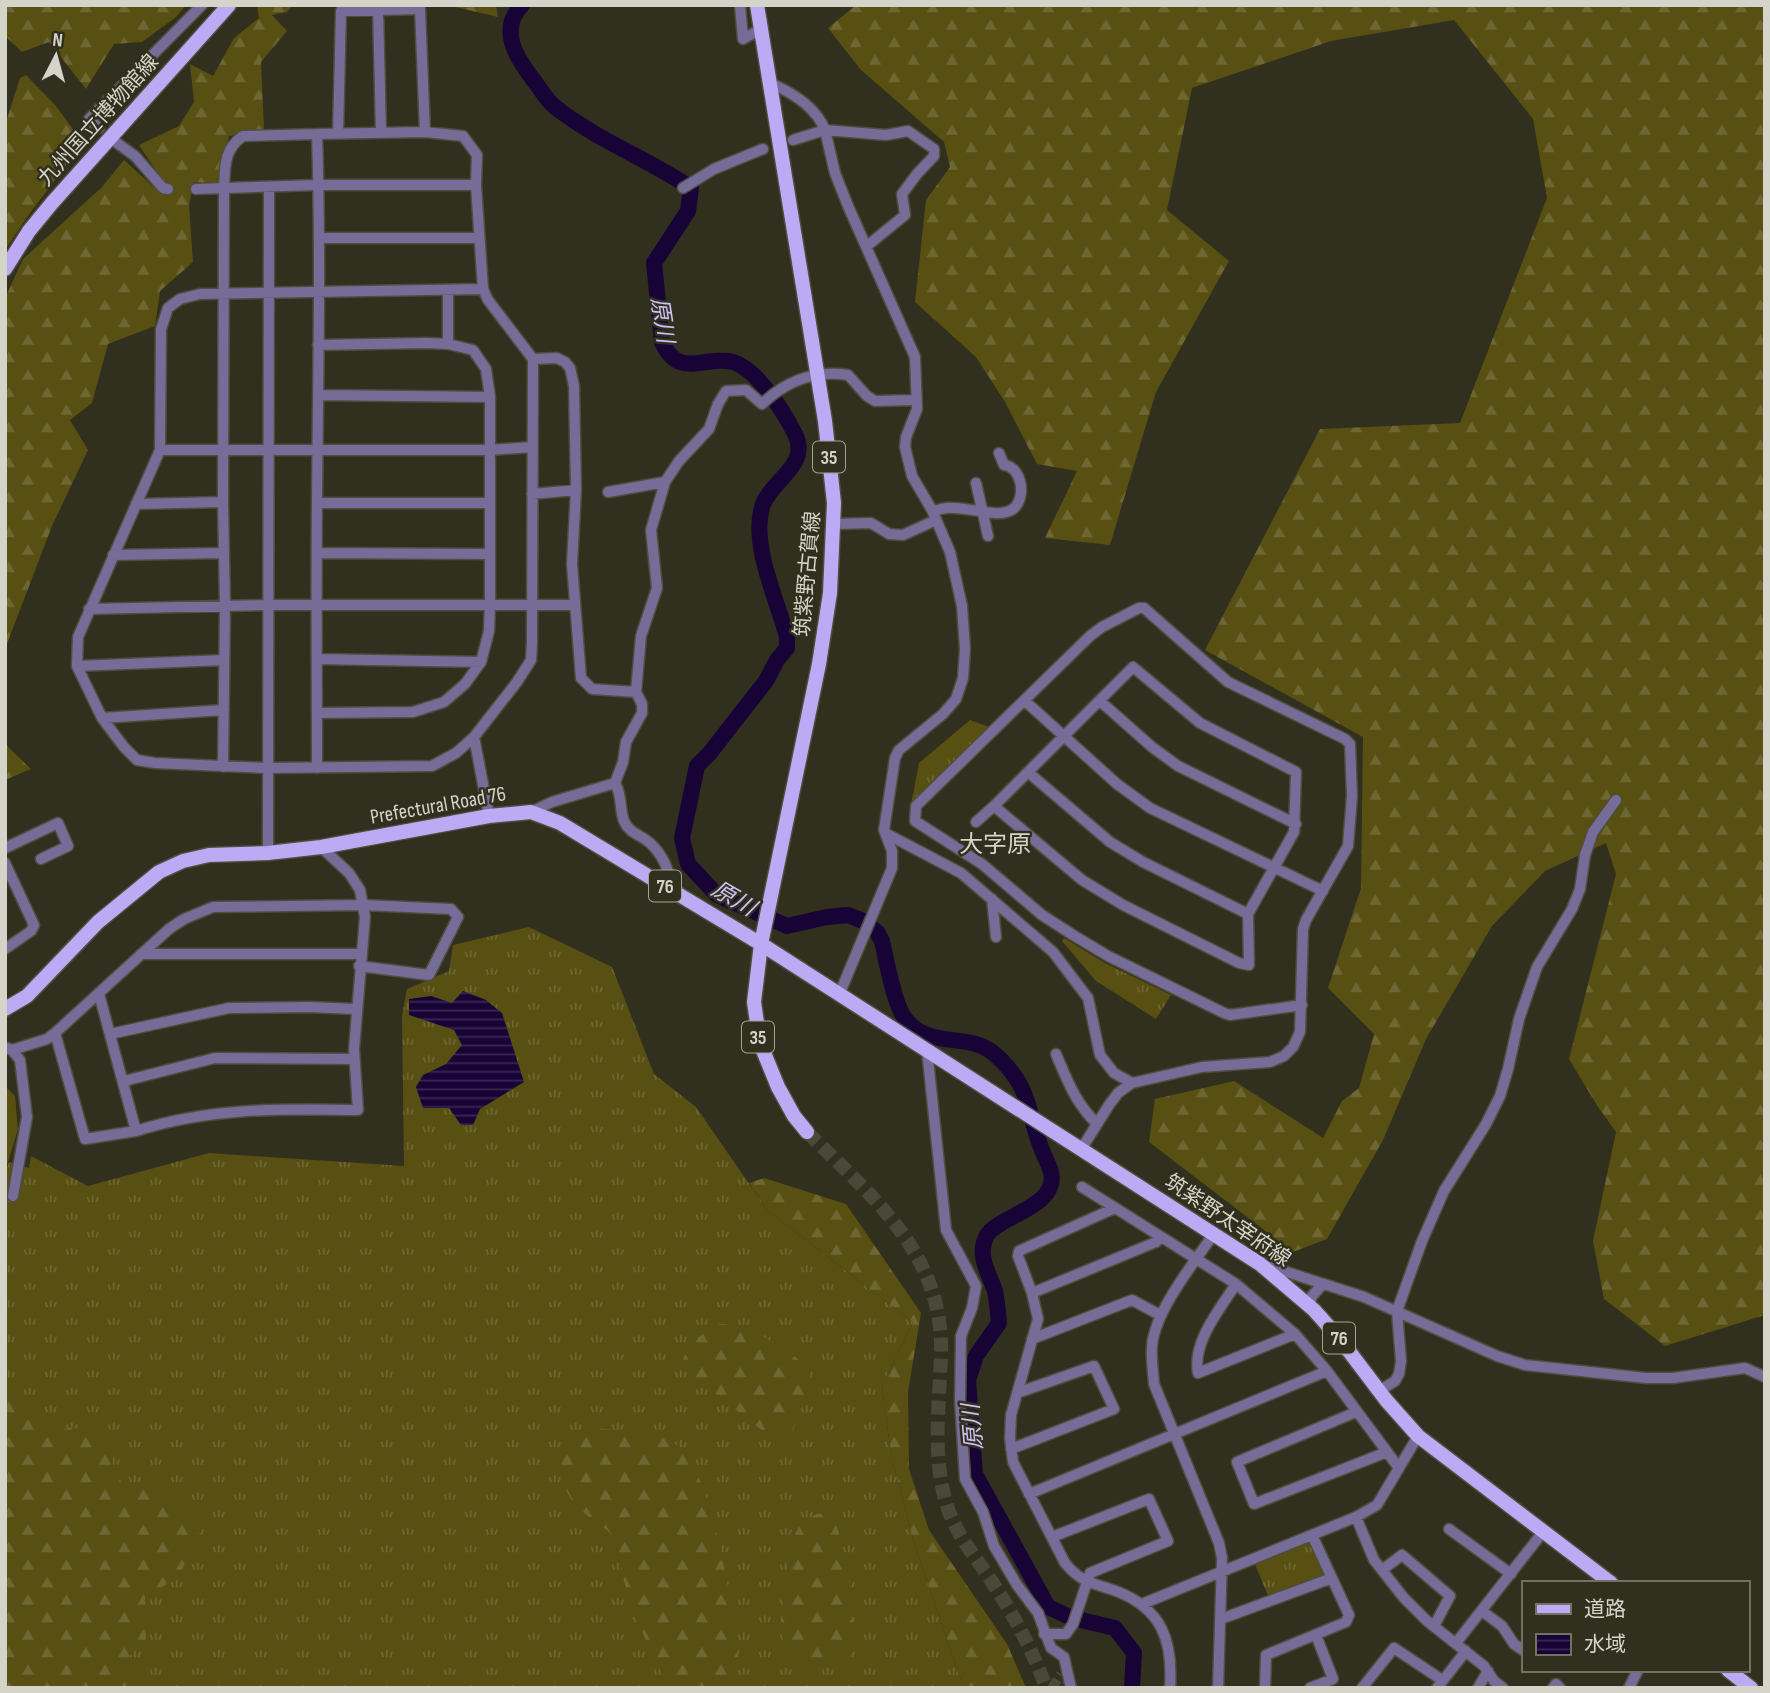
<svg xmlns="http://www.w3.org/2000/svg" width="1770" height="1693" font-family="'Sofia Sans Condensed','Noto Sans JP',sans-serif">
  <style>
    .grass { fill: url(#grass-tufts) }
    .forest { fill: url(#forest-firs) }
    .pitch { fill: #584f12 }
    .water { fill: url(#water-rules) }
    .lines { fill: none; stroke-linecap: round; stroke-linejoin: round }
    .river { stroke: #180337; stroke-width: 16 }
    .minor-tunnel { stroke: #4a4838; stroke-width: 10; stroke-dasharray: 10 5; stroke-linecap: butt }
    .major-tunnel { stroke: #4a4838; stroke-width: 14; stroke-dasharray: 14 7; stroke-linecap: butt }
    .minor-casing { stroke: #4f4d3d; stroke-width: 13 }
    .major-casing { stroke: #4f4d3d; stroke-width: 17 }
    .minor { stroke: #766c98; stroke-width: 10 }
    .major { stroke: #bcabf4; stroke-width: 14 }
    .labels { text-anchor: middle; stroke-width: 5; stroke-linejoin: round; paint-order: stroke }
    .shield { fill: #312f1e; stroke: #a4a296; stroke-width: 2 }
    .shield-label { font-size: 19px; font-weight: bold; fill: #d5d4c9 }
    .street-label { font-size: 21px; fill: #d5d4c9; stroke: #312f1e }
    .water-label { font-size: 23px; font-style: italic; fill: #cdc2f7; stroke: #312f1e }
    .quarter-label { font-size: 24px; fill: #d5d4c9; stroke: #312f1e }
  </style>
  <defs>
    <pattern id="grass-tufts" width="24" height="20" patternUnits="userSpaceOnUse" patternTransform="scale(1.75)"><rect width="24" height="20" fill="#584f12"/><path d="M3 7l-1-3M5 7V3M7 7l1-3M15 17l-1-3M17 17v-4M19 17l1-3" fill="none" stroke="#6f6733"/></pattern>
    <pattern id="forest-firs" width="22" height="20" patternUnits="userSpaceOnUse" patternTransform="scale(1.75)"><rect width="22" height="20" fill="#584f12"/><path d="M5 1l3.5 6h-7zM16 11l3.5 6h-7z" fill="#6f6733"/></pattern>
    <pattern id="water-rules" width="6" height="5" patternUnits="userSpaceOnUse" patternTransform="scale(1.75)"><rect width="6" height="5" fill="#180337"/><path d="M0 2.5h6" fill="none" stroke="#392753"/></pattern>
  </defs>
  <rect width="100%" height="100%" fill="#312f1e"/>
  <!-- grass -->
  <path class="grass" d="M970,720l19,7 -78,78 8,-42z
    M529,927l83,40 42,107 42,33 72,104 145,111 -31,64 9,69 24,91 46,134 1,8h-841l-90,-248 -26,-30v-238l4,-10 20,6 2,-12 57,30 121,-33 195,13 -2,-150 5,-27 42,-18 4,-26z
    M1064,938l41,25 66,32 -15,24 -60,-38 -34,-40z
    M1307,1540l6,3 11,28 -2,6 -53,21 -15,-36z"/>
  <!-- forest -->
  <path class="forest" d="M5,5h181l-10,12 -34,25 -28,2 -28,45 -37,-47 -27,10 -17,-16z
    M257,5h36l-6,7 -15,3 15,16 -26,31 3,67 -35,7 -10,49 -25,-3 -5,23 4,57 -33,29 -5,35 -47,18 -16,59 -22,17 18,30 -36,76 -47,123 1,-353 17,-37 79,-72 22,-27 34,31 11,-1 -30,-45 40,-19 15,-24 -4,-38 23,12 21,-38 25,-20z
    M447,5h49l2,12z
    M856,5h909v1310l-100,31 -61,-47 -11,-58 23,-109 -18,-25 -29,-48 47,-185 -10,-31 -61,28 -53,55 -66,113 -43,101 -56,99 -34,13 -144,-110 6,-43 79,-18 89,57 19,-37 17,-13 15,-54 -46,-46 33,-100 2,-151 -158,-87 115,-221 140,-6 87,-225 -14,-79 -79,-99 -123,21 -139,47 -25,122 62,51 -73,131 -46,153 -65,-7 32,-67 -40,-7 -32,-62 -29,-45 -61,-55 11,-102 24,-33 -6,-25 -83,-72 -33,-42z
    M26,75l30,31 27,37 -53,70 -25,37v-125l15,-47z
    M5,744l26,25 -26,11z
    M764,1178l82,26 75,109 -13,79 1,77 20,61 78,114 19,44h-68l3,-8 -46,-134 -24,-91 -9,-69 31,-64 -145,-111 -19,-28z
    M720,1324c5,0 11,0 16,1 15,3 70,34 74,48 3,11 -13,45 -17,58l-4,4 -25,-3 -81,-64c-4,-17 22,-39 37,-44z
    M5,1385l20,17 19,36 27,-11 29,8 22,49 38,6 40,40 -21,46 -34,22 1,41 -19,20 11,29h-133z
    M588,1427c18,3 73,6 85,15 42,30 56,158 66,208l-2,19 -9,19h-54l-9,-8c-15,-30 -31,-63 -40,-95 -4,-14 -4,-30 -9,-43 -4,-10 -15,-16 -23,-22 -22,-17 -40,-39 -30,-68 6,-15 10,-20 25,-25z
    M817,1514c6,0 11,-1 15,4 14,18 25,109 21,131 -1,4 -3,7 -5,11 -19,8 -33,8 -51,-4 -5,-4 -12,-10 -14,-17 -5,-17 0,-37 2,-54 3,-20 3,-41 14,-58 4,-6 12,-10 18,-13z"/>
  <!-- pitch -->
  <path class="pitch" d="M5,1086l10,10 3,33 -13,43z"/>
  <!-- water -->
  <path class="water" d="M463,991l23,9 16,13 22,69 -44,27 -7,16h-12l-12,-17h-26l-7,-21 7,-12 23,-11 16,-19 -8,-15 -45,-15v-16l22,-3 21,7z"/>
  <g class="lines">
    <!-- river -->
    <path class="river" d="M522,5c-25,26 -4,55 13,77 6,8 12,19 20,25 42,33 93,52 136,81l-3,23 -34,52 8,79c17,38 42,13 71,20 24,7 51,50 62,72 16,32 -25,46 -33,73 -11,39 15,92 25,130v11l-10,12 -11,21 -57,73 -12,12 -15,72 6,26 29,31 70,31 40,-9 21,-2 15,6 14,11 5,9c4,18 12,62 22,76 18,26 46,20 72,27 11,3 18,9 26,17 27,27 25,47 37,81 3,10 9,20 12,30 8,35 -51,43 -64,63 -11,20 2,38 8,56 2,10 3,21 4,32l-23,33 -8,24 7,94 73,133 24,11 43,10 19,25 -2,35"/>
    <!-- minor-tunnel -->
    <path class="minor-tunnel" d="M1052,1688l9,-14"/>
    <!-- major-tunnel -->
    <path class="major-tunnel" d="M807,1132c66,66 138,122 134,225 -2,50 -9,100 6,149 10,31 32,55 49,82 19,30 38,65 50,100"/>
    <defs>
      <path id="minor" d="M740,5l3,34 18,-10
        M378,9l3,124
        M770,83c21,9 46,24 55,47l61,5 22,-4 26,18v7l-17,18 -15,20 3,21 -38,31
        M99,128l-10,-9 113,-114
        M338,133l3,-122 79,-2 5,123
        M793,140l32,-10 10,43 13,33 67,151 2,52 -11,28 -1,10 7,29 20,34 18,42 12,54 3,43 -2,29 -7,21 -13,15 -44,36 -4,8 -11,72 8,21v17l-53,127
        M117,143l18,13 28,32 5,1
        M683,188l31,-19 49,-20
        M196,189l122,-4h158
        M319,238h160
        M448,290v54
        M533,359l24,-1 8,4 5,6 4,18 2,104 -4,74 9,114 11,11 44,3
        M318,395l172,2
        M160,450h330l42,-3
        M976,483l12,53
        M608,492l57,-10
        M532,494l44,-4
        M317,503h173
        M136,504l87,-2
        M933,512c24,-13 63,10 80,-3 14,-11 9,-42 -9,-44l-5,-12
        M834,524l37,-1 18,11 14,1 33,-15
        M317,553l172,1
        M113,555l111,-2
        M89,609l180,-4h305
        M317,659l164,3
        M77,666l147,-6
        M1133,667l67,56 96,49 -2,60 -46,82 1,51 -10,-2 -116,-58 -41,-25 -88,-74z
        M1025,701l92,83 33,24 173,83
        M1100,701l52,46 26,19 118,58
        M317,713l96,-1 31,-10 21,-18 16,-22 8,-31 1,-27v-207l-4,-28 -13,-19 -25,-6 -22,-1 -108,2
        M102,718l122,-8
        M474,737l15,79
        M223,767l2,-161 -2,-104 1,-315c1,-21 0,-38 19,-51l74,-2
        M317,768c0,-89 -1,-178 0,-267 1,-122 4,-245 0,-367l108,-2 38,4 14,19 -1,30 7,104 5,11 45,59 -1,283 -1,18 -14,22 -43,55 -18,16 -24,13 -164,2 -113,-5 -18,-3 -13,-13 -22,-29 -25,-52 1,-29 82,-187 1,-121 7,-21 12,-9 20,-5 283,-5
        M1029,773l81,69 33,20 105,52
        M615,783c8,14 4,26 9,38 5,12 17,14 26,22 11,10 23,30 18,45
        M531,812l21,-10 63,-19 8,-21 3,-20 16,-29v-9l-6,-12 5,-56 16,-48 -6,-58 14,-48 14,-21 30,-32 9,-25 8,-13 20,-1 16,14c24,-23 53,-34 86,-29l19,21 8,5 40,-1
        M976,822l18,-16
        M885,833l76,40 92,79 35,46 12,57 14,18 18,10
        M5,848l53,-25 10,23 -27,13
        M268,853l1,-666
        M5,863l29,62 -3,6 -26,18
        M992,899l4,38
        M141,954h219
        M99,994l37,137c74,-24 146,-22 222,-21l-4,-61 11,-132 -5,-27 -11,-17 -28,-26
        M55,1033l30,106 51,-8
        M110,1034l119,-26 80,-1 46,2
        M7,1048l5,2 8,10 7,57 -14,79
        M12,1050l35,-11 8,-6 114,-104 15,-10 29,-12 150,-2 88,4 7,8 -29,58 -70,-9
        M927,1050l19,180 30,56 -4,22 -11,28 -1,65 5,78 18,33 11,34 23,39 21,28 13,35 13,9 7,31
        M1056,1054c12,28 19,48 41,70
        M124,1081l91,-23 139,1
        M1082,1148l27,-43 9,-12 14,-10 70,-16 68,-5 14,-6 9,-9 7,-15 3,-103 3,-9 42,-74 4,-50 -2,-52 -5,-5 -117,-57 -84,-74h-5l-37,19 -12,9 -174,170 -1,15 67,43 60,51 31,20 35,21 116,57 6,2 72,-10
        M1082,1187l154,97 59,50 32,37 72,97
        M1115,1208l-96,43 -1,5 14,37 6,26 -27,96 -1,23 3,24 52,101c16,20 29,20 51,28 47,18 57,51 54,97
        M1213,1235c-20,29 -58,76 -61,111 -1,12 1,25 2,38l65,159 3,15 -4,130
        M1262,1264l102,33 133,59 28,9 121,13h27l72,-10 20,9
        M1236,1284c-16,25 -44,58 -38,89l97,-39
        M1032,1293l124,-51 5,-5
        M1309,1306l3,-10 11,-12
        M1032,1339l100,-39 28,15
        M1379,1391l16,-10 4,-7 2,-13 -4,-50 25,-70 22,-50 42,-67 14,-28 8,-27 11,-50 18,-52 35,-58 8,-20 5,-34 8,-23 23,-32
        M1356,1412l-119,50 17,42 133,-52
        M1011,1449l103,-40 -20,-43 -77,27
        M1029,1494l298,-123
        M1356,1517l18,43 30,38 23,23 57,45 10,15 9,7
        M1449,1529l62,45
        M1382,1570l20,-15 48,41 -16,30
        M1142,1604l214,-87 21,-12 41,-69
        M1482,1611l20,15 12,18 9,6
        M1221,1619l111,-41
        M1044,1634h22l7,-10 17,-51 78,-32 -19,-42 -97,38
        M1456,1643l87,-111
        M1265,1688l1,-33 80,-33 3,-7 -37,-80
        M1310,1688l23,-9 -17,-44
        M1362,1688l32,-40 48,32
        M1437,1688l29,-37
        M1478,1688l10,-17
        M1553,1688l3,-4 4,4
        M1629,1688l9,-18"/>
      <path id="major" d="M757,5l68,416 9,82 -4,90 -11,71 -58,280 -7,58 6,41 18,44 16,29 13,16
        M5,269l24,-38 23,-28 177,-198
        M5,1009l22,-13 71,-74 61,-50 24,-11 26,-6 59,-2 53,-6 168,-31 42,-4 29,11 201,121 499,320 54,46 25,28 47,62 32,36 193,147
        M1728,1670l23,18"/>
    </defs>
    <!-- minor casing -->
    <use href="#minor" class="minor-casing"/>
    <!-- major casing -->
    <use href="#major" class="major-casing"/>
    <!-- minor -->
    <use href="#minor" class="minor"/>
    <!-- major -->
    <use href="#major" class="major"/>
  </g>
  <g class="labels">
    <!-- shield labels -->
    <g class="shield">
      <rect x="813" y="441.5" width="32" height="31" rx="5"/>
      <rect x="649" y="870.5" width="32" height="31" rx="5"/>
      <rect x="742" y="1021.5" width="32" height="31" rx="5"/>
      <rect x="1323" y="1322.5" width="32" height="31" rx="5"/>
    </g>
    <g class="shield-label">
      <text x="829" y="464">35</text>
      <text x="665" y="893">76</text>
      <text x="758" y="1044">35</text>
      <text x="1339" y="1345">76</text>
    </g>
    <!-- street labels -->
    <g class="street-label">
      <text transform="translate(98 120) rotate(-48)" y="7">九州国立博物館線</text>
      <text transform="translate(807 574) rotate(-85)" y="7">筑紫野古賀線</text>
      <text transform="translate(438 805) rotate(-10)" y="7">Prefectural Road 76</text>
      <text transform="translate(1228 1220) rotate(34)" y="7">筑紫野太宰府線</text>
    </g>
    <!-- water labels -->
    <g class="water-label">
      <text transform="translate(663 320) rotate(81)" y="8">原川</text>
      <text transform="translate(734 898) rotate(30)" y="8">原川</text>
      <text transform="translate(972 1427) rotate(-95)" y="8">原川</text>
    </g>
    <!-- quarter labels -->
    <g class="quarter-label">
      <text x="995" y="852">大字原</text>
    </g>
  </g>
  <!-- border -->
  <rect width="1770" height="1693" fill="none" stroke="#d5d4c9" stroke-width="14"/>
  <!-- legend -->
  <rect x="1522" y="1581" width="228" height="91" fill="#312f1e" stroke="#737162" stroke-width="2"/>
  <rect x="1536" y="1604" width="35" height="10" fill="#bcabf4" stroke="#737162" stroke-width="2"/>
  <text x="1584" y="1616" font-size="21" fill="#d5d4c9">道路</text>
  <rect x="1536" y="1634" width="35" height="21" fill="url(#water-rules)" stroke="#737162" stroke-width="2"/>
  <text x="1584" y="1651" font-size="21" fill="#d5d4c9">水域</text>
  <!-- north arrow -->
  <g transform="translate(56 56) rotate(6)" stroke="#312f1e" stroke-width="5" paint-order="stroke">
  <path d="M0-5L12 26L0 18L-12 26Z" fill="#d5d4c9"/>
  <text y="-10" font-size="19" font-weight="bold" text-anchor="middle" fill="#d5d4c9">N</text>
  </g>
</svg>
